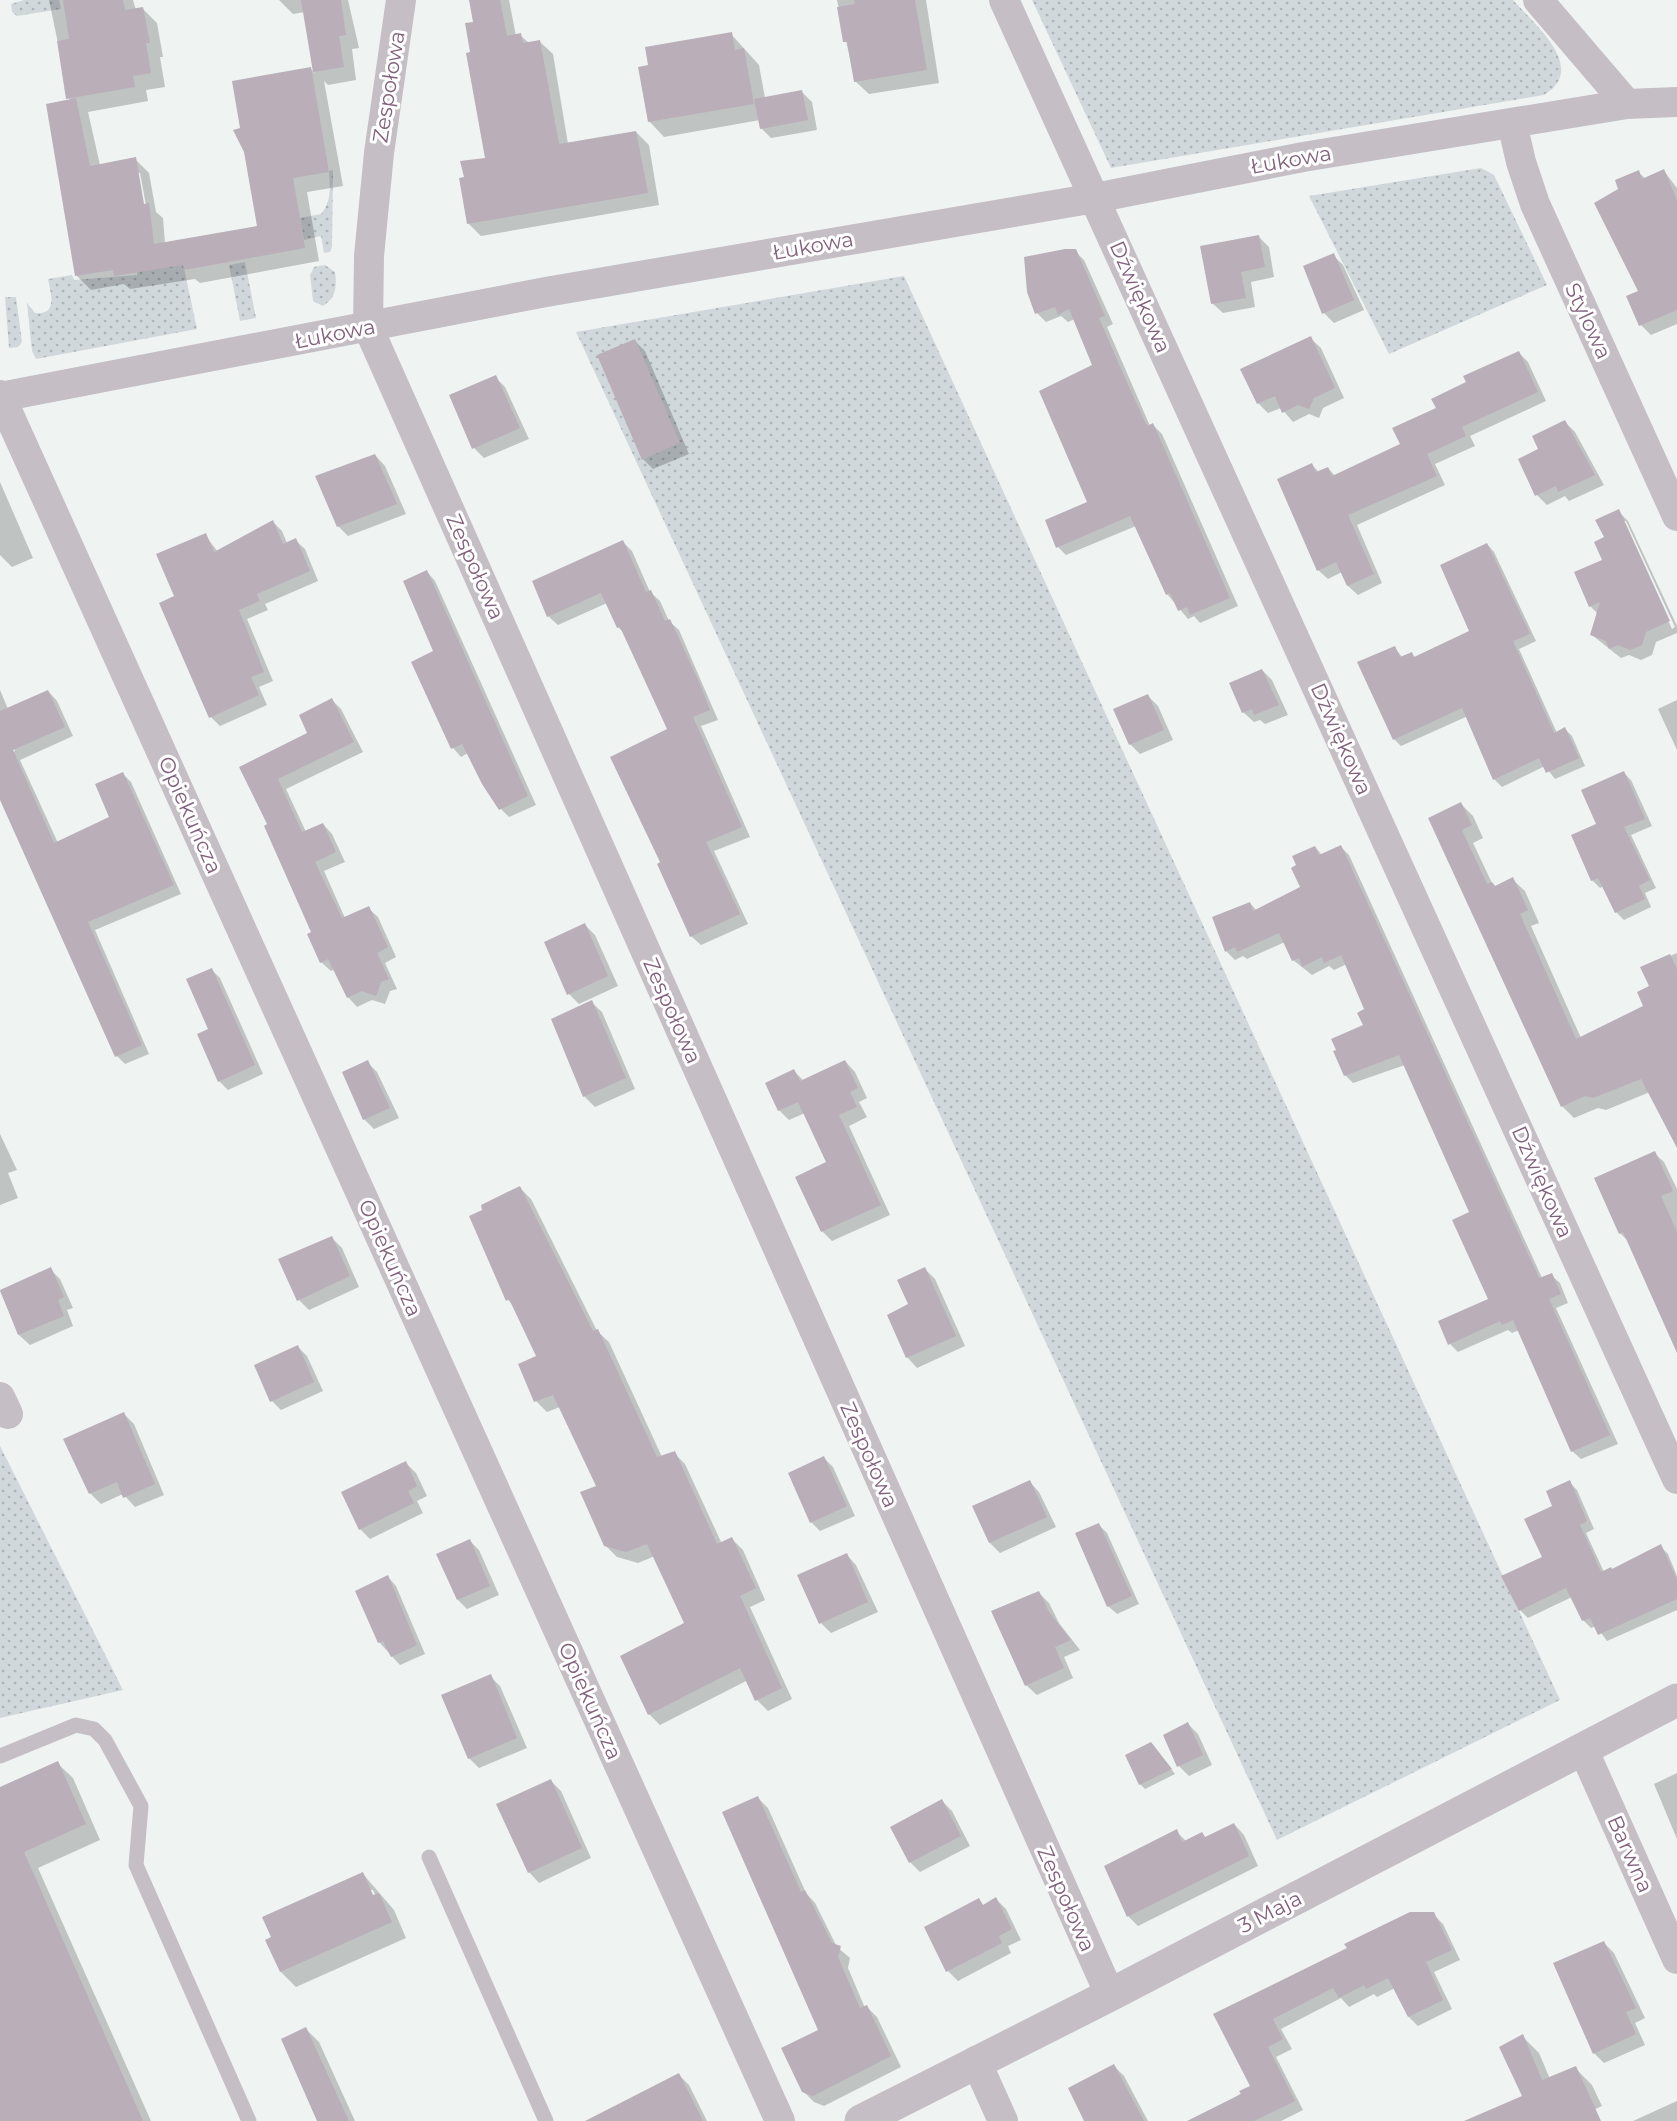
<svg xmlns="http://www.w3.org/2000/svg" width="1677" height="2121" font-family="Montserrat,sans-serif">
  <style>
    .grass { fill: url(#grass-dots) }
    .shadow { fill: #0003; fill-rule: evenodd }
    .building { fill: #baaeb9 }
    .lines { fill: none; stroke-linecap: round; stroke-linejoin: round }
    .service { stroke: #c6bec5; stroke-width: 15 }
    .minor { stroke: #c6bec5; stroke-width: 30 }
    .tertiary { stroke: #c6bec5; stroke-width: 33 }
    .labels { text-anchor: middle; stroke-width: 6; stroke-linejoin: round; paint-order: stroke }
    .street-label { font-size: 21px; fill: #82617d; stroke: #fff }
  </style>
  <defs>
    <pattern id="grass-dots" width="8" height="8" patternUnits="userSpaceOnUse" patternTransform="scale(1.5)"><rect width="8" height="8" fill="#d0d8db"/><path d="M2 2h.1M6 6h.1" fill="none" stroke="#aeb3b7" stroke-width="1.8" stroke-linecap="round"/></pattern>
  </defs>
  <rect width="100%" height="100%" fill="#eff4f3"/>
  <!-- grass -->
  <path class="grass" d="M24,0h35l2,9 -44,7 -5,-4 -1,-8z
    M1032,0h481c21,24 76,68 31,95l-433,73z
    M1481,168l13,7 53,110 -158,69 -80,-158z
    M333,170l-1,77 -2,5 -6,1 -3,-17 -17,4 -4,-22 21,-4c11,-14 9,-26 8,-43z
    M181,254l16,75 -161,30 -4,-8 -5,-48 8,10c23,2 16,-19 13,-34l24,-4 2,5 63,-5v-4z
    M245,262l11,56 -16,3 -11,-56z
    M325,265l10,7c2,15 1,26 -12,34l-10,-5 -3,-26 4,-8z
    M904,276l656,1424 -283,140 -701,-1508z
    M5,297h11l6,45 -4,5 -9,1z
    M0,1446l123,244 -123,28z"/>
  <!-- shadow -->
  <path class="shadow" d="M49,0h84l3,10 7,-1 14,14 6,34h-3l5,30 -19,3 2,11 -60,11 12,53 35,-6 14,14 7,39 7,6 2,26 94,-17 -17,-97 68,-62 5,5 -10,-61 -12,2 -14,-14h69l11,48 -7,1 4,31 -28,5 -4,-4 19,105 -36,6 12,69 -119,22 -5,-4 -65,10 -6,-5 -33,6 -14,-14 -29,-171 22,-4zM137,173h3l7,38h-3z
    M470,0h39l7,36 4,-1 9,8 11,-1 13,12 15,90 68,-12 13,13 10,60 -178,31 -13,-13 -2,-44 20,-20 -15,-105 3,-30z
    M837,0h89l13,83 -70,11 -14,-13z
    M731,34l28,31 6,33 36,-7 11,11 5,28 -46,8 -10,-10 -1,-8 -96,17 -15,-16z
    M1664,171l13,17v136l-26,11 -10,-10 -1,-34 -20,-101 18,-18 8,7z
    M1259,237l10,10 5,30 -23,5 4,25 -32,6 -11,-10z
    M1075,251l9,9 29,64 -6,3 43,99 3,-1 9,9 76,172 -38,17 -6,-7 -6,3 -21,-25 -31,-68 -70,29 -8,-8 31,-44 5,-138 -19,-46 -7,3 -7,-6 -15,6 -9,-9z
    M1333,255l10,10 21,45 -30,13 -10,-10z
    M1310,338l11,10 23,50 -21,10 -4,10 -10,-4 -16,8 -12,-14 -13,5 -10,-10z
    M635,341l10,10 44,103 -36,15 -10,-10z
    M1518,352l10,10 18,39 -76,35 5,10 -40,18 10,21 -88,40 25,58 -24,12 -10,-9 -6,-14 -14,7 -10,-9 -6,-105 7,7 9,-4 7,8 67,-31 36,-36 30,-26z
    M495,377l10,10 24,52 -45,19 -10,-10z
    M1565,422l10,10 29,53 -35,16 -4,-5 -18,9 -10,-10 3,-45z
    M375,455l10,11 21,48 -58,22 -10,-10z
    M0,482l33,76 -21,9 -12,-12z
    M1618,511l10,10 49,105v7l-21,9 -4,13 -11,5 -12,-5 -8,3 -29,-23 6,-21 -8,-8 14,-45 2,-23zM1622,521h4l49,106 -3,2z
    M273,522l9,9 5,12 8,-3 10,9 13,32 -53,23 3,6 -21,9 26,62 -14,6 8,18 -47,21 -9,-9 -35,-120 29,-62 13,17z
    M623,542l9,9 18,41 10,9 9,20 10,9 39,90 -17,6 49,111 -36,14 34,73 -47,21 -10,-9 -29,-73 7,-133 -44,-96 -7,-7 -11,-24 -49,22 -10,-9z
    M1487,544l7,8 42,89 -17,8 38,84 8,-4 7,7 13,30 -30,13 -10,-13 -43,21 -8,-8 -26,-63 -67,30 -7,-7v-92l9,11 9,-4 4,4 55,-26z
    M427,572l8,9 101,224 -27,12 -8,-8 -33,-56 -7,4 -8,-9 -18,-97z
    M1262,670l10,10 16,35 -23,9 -5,-4 -6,2 -11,-10z
    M0,690l8,19 40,-18 9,10 16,35 -53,24 38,83 53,-25 12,-44 8,8 50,112 -86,36 54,124 -24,10 -8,-8 -117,-260v-38l15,-7 -15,-30z
    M1148,696l10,10 15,34 -33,14 -10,-10z
    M332,700l9,9 22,43 -77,37 20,43 17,-8 9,10 13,28 -21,9 21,47 23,-10 10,9 18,40 -11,6 12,26 -7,2 -5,13 -13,-4 -15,7 -9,-10 -13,-28 -4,2 -10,-9 -8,-29 -44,-108 -28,-58 68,-34z
    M1677,700v50l-19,-41z
    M1624,773l7,7 21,46 -21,9 25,53 -11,5 6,14 -27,13 -8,-8 -12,-26 -4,2 -8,-8 6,-55z
    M1461,804l12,12 10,22 -10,5 19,40 4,4 16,-8 13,12 14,32 -8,3 50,112 64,-32 6,-19 -9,-19 35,-15v181l-27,-42 -44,18 -8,-2 -24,10 -12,-12 -132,-287z
    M1315,847l7,8 19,-8 8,8 193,423 9,-3 9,8 8,20 -12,5 62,136 -37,15 -9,-8 -53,-121 -7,3 -4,-3 -50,22 -8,-8 40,-44 -19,-87 -66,-148 -52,18 -8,-8 20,-49 1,-16 -19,-46 -13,6 -5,-4 -17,9 -19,-15 -8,-18 -38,17 -4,-3 -8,4 -8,-8 -13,-34 36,-15 7,8 45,-23z
    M585,925l10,10 23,51 -39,18 -10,-10z
    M211,969l9,9 43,96 -35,16 -9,-9 -9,-51z
    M591,1002l11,10 33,77 -40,18 -11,-11 -31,-76z
    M845,1061l10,11 12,26 -8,4 8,15 -18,9 41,89 -58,26 -10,-10 6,-68 -23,-50 -16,7 -10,-10 15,-39 10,10z
    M367,1062l10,10 22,46 -25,11 -10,-10z
    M0,1134l17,36 -9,3 10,25 -18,7z
    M1654,1153l10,9 13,27v161l-47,-107 -10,-10z
    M520,1188l11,11 66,132 12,11 53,115 12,-4 11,11 37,80 10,-5 11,11 22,50 -15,7 42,92 -24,12 -11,-11 -9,-20 -88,45 -11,-11 37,-90 -31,-68 -17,7 -21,-6 -12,-12 -7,-59 -38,-79 -13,5 -11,-11 2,-44 -24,-51 -6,-6z
    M332,1238l10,10 17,39 -50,23 -10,-10z
    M50,1269l10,10 13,29 -6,2 6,16 -43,19 -11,-10 -19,-44z
    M925,1269l10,10 30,67 -48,22 -10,-11 3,-52z
    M298,1347l9,9 16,35 -42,19 -9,-9z
    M124,1414l10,10 30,71 -29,12 -12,-13 -22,10 -10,-10 -26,-54z
    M824,1458l9,9 22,49 -35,15 -9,-9z
    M406,1463l10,10 11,23 -10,5 6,12 -53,26 -10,-10z
    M1029,1481l10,11 17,35 -56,26 -10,-10 -16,-36z
    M1569,1482l8,8 17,39 -8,4 18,39 8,-1 48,-25 8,8 9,22v34l-70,31 -11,-15 -5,2 -8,-8 -11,-23 -44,21 -8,-8 24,-53 10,-50z
    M1099,1525l8,8 32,71 -22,10 -9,-8z
    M470,1541l9,9 20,45 -32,14 -9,-9z
    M846,1554l10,11 22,47 -47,21 -10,-10z
    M388,1577l8,9 29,68 -25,11 -21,-23z
    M1039,1593l10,10 10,20 21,27 -16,7 9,21 -36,17 -11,-10z
    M490,1676l10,10 27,62 -48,20 -10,-10z
    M1188,1724l10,10 14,31 -23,11 -10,-10z
    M1155,1748l20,26 -30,15 -5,-5z
    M57,1763l16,15 27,62 -62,28 113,253h-151v-332z
    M1677,1773v66l-23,-55z
    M551,1781l10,10 30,67 -52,25 -10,-11z
    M758,1798l10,10 38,85 9,10 22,44 13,11 -2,10 17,40 2,-1 10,10 24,50 -77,39 -10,-4 -11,-11 17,-61z
    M942,1801l10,10 18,35 -50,26 -10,-10z
    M1234,1824l10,11 14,31 -120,60 -10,-10 48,-85 11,11 15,-8 4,4z
    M363,1874l31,36 12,28 -110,49 -15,-15 -14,-32zM370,1890h3l5,11 -3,2z
    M996,1899l10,10 15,31 -13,6 3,7 -53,28 -10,-10 31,-71 5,6z
    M1433,1914l10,10 17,36 -26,12 18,37 -34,17 -9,-9 -14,-29 -18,9 -3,-3 -25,13 -8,-9 -60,31 11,20 -16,8 27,53 -22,11h-81l52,-35 -37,-71z
    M1604,1943l10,10 31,65 -10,5 10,22 -41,18 -10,-10z
    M306,2029l13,13 36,79h-36z
    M1522,2036l17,17 11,26 25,-11 17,17 10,21 -32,15h-69l23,-24z
    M1114,2066l10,10 24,45h-62z
    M679,2075l10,10 18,36h-94z
    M1677,2101v20h-44z"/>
  <!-- building -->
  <path class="building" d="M63,0h60l2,10 18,-3 7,36h-4l5,30 -18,3 2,11 -69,12 -9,-58 12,-2z
    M301,0h40l5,35 -7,1 5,31 -31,5z
    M469,0h31l7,36 14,-3 2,10 17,-3 19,104 77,-13 12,62 -181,31 -8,-46 5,-1 -4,-16 25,-3 -19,-105 4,-1 -5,-29 8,-1z
    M854,0h61l12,70 -73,12 -7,-40h-4l-6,-35 18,-3z
    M732,32l3,18 9,-2 10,56 -106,18 -10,-55 10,-2 -3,-18z
    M311,67l18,105 -36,6 12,70 -121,22 -1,-5 -69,11 -1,-6 -38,6 -29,-172 30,-6 14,68 46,-9 8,47 5,-1 5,41 103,-18 -13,-74 -11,-22 7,-2 -8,-47z
    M802,90l6,30 -48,9 -6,-30z
    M1664,169l13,31v110l-38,16 -13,-30 12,-5 -44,-88 24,-14 -3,-9 24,-10 3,9z
    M1259,235l6,32 -24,5 5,26 -35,6 -11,-58z
    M1065,249h11l29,67 -6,2 25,58 23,50 6,-3 77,175 -40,17 -3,-8 -9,4 -8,-18 -4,2 -36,-79 -74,32 -11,-28 42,-18 -48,-111 53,-26 -23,-56 -11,6 -3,-8 -20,7 -8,-22 -3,-35z
    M1334,253l20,47 -32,14 -19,-48z
    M1311,336l24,52 -21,10 -5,11 -11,-4 -16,8 -7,-17 -18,8 -17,-35z
    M635,339l45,104 -38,17 -45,-105z
    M1519,351l19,41 -76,35 4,9 -39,18 10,22 -89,39 26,59 -27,12 -11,-24 -19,9 -40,-92 35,-16 4,9 12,-5 4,9 68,-32 -8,-16 44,-20 -5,-9 35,-17 -3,-6z
    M496,375l24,53 -48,21 -23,-54z
    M1565,420l30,55 -37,17 -2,-6 -21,10 -17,-37 20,-10 -6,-13z
    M375,454l22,50 -60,23 -22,-51z
    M1619,509l51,112 -24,11 -4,13 -12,5 -12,-5 -9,4 -3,-8 -16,-6 10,-33 -11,5 -15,-35 28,-12 -8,-18 10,-5 -9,-17z
    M273,520l10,24 13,-6 14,33 -53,23 3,7 -21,9 25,62 -13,5 8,18 -50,23 -50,-115 15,-7 -18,-42 50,-21 8,19z
    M623,540l23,52 5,-2 14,31 5,-2 30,65 10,26 -17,7 49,110 -36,15 34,72 -50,23 -33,-73 3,-2 -50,-105 57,-28 -47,-102 -3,1 -16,-35 -54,24 -15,-36z
    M1487,543l43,91 -17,7 41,92 11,-6 14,31 -33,15 -7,-15 -46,22 -31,-72 -69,32 -36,-78 38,-16 5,11 12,-5 2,5 55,-26 -29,-66z
    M427,570l101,226 -29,14 -17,-26 -20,-40 -11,5 -40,-87 22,-11 -30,-70z
    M1262,669l17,36 -25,10 -2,-6 -10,4 -13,-30z
    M48,690l17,37 -52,23 41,93 55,-26 -14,-33 28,-12 51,113 -86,37 54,123 -27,12 -115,-257v-89z
    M1148,694l16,36 -35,15 -16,-36z
    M332,698l22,44 -76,37 24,53 21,-9 13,29 -21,10 27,56 27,-12 19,41 -11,6 12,26 -8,3 -5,14 -14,-5 -15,7 -19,-39 -8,4 -13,-29 4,-2 -47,-106 3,-2 -28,-57 68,-34 -8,-18z
    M1624,771l21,48 -21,8 26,53 -11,6 6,13 -30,14 -17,-35 -7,3 -20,-46 25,-11 -15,-34z
    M1461,802l11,23 -10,5 25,54 5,-2 3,4 18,-9 15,33 -8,4 56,125 67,-33 -6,-14 12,-6 -9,-19 30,-13 7,15v179l-36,-69 -48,19 -8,-2 -24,11 -133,-289z
    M1341,845l198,433 13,-5 9,21 -12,5 61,136 -39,17 -58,-132 -11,5 -2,-4 -52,24 -10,-24 50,-22 -36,-79 17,-8 -70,-157 -55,21 -11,-25 3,-1 -5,-11 32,-14 -6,-12 7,-4 -23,-54 -17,8 -2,-6 -20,10 -3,-9 -7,3 -13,-28 -42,19 -2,-5 -10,5 -13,-35 38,-15 3,9 47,-24 -9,-19 5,-3 -4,-9 23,-10 4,9z
    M585,923l23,53 -41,19 -23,-53z
    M212,968l43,97 -37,17 -21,-48 11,-5 -22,-50z
    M592,1000l34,78 -43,19 -32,-78z
    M368,1060l22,48 -27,12 -21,-48z
    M845,1060l13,28 -8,4 7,15 -18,8 42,90 -60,27 -26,-55 31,-15 -28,-60 -20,9 -13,-28 29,-14 6,12z
    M1655,1151l18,40 -12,5 16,36v121l-54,-121 -4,2 -25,-56z
    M520,1186l73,145 5,-2 59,128 18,-6 42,93 15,-7 24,51 -16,8 42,92 -27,13 -15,-33 -92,47 -28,-59 64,-33 -37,-79 -21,8 -22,-6 -24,-54 16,-6 -43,-91 -19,7 -16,-38 18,-8 -27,-57 -3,2 -37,-85 13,-6 -1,-5z
    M332,1236l18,40 -53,25 -19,-42z
    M51,1267l13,30 -6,3 6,16 -46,19 -18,-45z
    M925,1267l31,69 -50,22 -19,-43 21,-11 -11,-24z
    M298,1345l16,37 -44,20 -16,-37z
    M124,1412l31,72 -32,14 -6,-16 -28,12 -26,-55z
    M824,1456l23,50 -37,17 -22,-50z
    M406,1461l11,25 -9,5 6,12 -55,27 -18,-38z
    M1030,1480l17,37 -58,26 -17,-37z
    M1570,1480l17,41 -7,4 21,47 10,-5 1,2 49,-25 16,36v19l-79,36 -8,-17 -8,3 -16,-33 -47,23 -18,-35 41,-19 -18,-38 28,-13 -6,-15z
    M1099,1523l33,73 -25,11 -32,-74z
    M470,1539l20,47 -33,14 -21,-46z
    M847,1553l21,49 -49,22 -22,-49z
    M388,1575l29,70 -26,12 -8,-16 -5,2 -23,-52z
    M1039,1591l10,21 22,28 -16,7 9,21 -39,18 -34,-75z
    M491,1674l26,64 -49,21 -27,-64z
    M1188,1722l15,33 -26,12 -14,-32z
    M1151,1742l21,27 -33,16 -14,-30z
    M58,1761l28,63 -62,28 119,269h-143v-334z
    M551,1779l31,69 -54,25 -32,-69z
    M758,1796l43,96 4,-2 27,53 9,3 -3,11 22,51 7,-3 24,51 -78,40 -11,-4 -21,-44 37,-18 -96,-218z
    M942,1799l19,37 -52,27 -19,-36z
    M1234,1823l15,33 -122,61 -23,-51 73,-37 5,13 20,-10 3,5z
    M363,1872l10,23 6,-2 13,29 -112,50 -15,-32 6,-3 -9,-20z
    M996,1897l16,32 -13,7 3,7 -56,29 -22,-45 55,-29 4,7z
    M1410,1912h24l18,38 -26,12 17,38 -35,17 -20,-39 -22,11 -2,-4 -25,13 -6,-10 -60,31 10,20 -15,8 27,54 -41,20h-67l54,-27 -2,-3 11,-5 -37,-72 134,-66 -3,-4z
    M1604,1941l32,67 -10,4 10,22 -43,20 -40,-91z
    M306,2027l32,70 11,24h-32l-36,-82z
    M1523,2034l19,46 34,-14 25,55h-137l58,-25 -23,-49z
    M1114,2064l30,57h-60l-16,-33z
    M679,2073l24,48h-118z"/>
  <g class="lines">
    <!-- service -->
    <path class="service" d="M0,1756l76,-31 18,4 11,11 36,66 -5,59 113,256
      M429,1857l117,264"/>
    <!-- minor -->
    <path class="minor" d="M401,0l-22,153 -10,103 -1,71 742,1668
      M1004,0l673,1479
      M1538,0l89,104
      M1512,123l9,39 14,42 142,312
      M0,395l780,1726
      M0,397l546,-105 549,-94 208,-41 324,-53 50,-2
      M0,1397l8,17
      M1583,1749l94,210
      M976,2061l27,60"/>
    <!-- tertiary -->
    <path class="tertiary" d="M861,2121l249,-126 567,-295"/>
  </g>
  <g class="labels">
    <!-- street labels -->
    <g class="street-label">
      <text transform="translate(389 87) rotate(-81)" y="7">Zespołowa</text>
      <text transform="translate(1291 160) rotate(-10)" y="7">Łukowa</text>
      <text transform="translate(813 246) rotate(-10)" y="7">Łukowa</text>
      <text transform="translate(1140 297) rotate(66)" y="7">Dźwiękowa</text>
      <text transform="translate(1588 321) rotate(65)" y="7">Stylowa</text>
      <text transform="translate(335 334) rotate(-11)" y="7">Łukowa</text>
      <text transform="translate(475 567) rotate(66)" y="7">Zespołowa</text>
      <text transform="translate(1341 739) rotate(66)" y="7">Dźwiękowa</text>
      <text transform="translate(190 815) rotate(66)" y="7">Opiekuńcza</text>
      <text transform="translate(672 1011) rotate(66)" y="7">Zespołowa</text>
      <text transform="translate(1542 1182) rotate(66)" y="7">Dźwiękowa</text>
      <text transform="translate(390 1258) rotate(66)" y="7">Opiekuńcza</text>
      <text transform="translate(869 1455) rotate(66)" y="7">Zespołowa</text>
      <text transform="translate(590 1701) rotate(66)" y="7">Opiekuńcza</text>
      <text transform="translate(1630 1854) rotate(66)" y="7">Barwna</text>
      <text transform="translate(1066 1899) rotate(66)" y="7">Zespołowa</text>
      <text transform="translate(1270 1912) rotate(-27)" y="7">3 Maja</text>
    </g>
  </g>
</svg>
